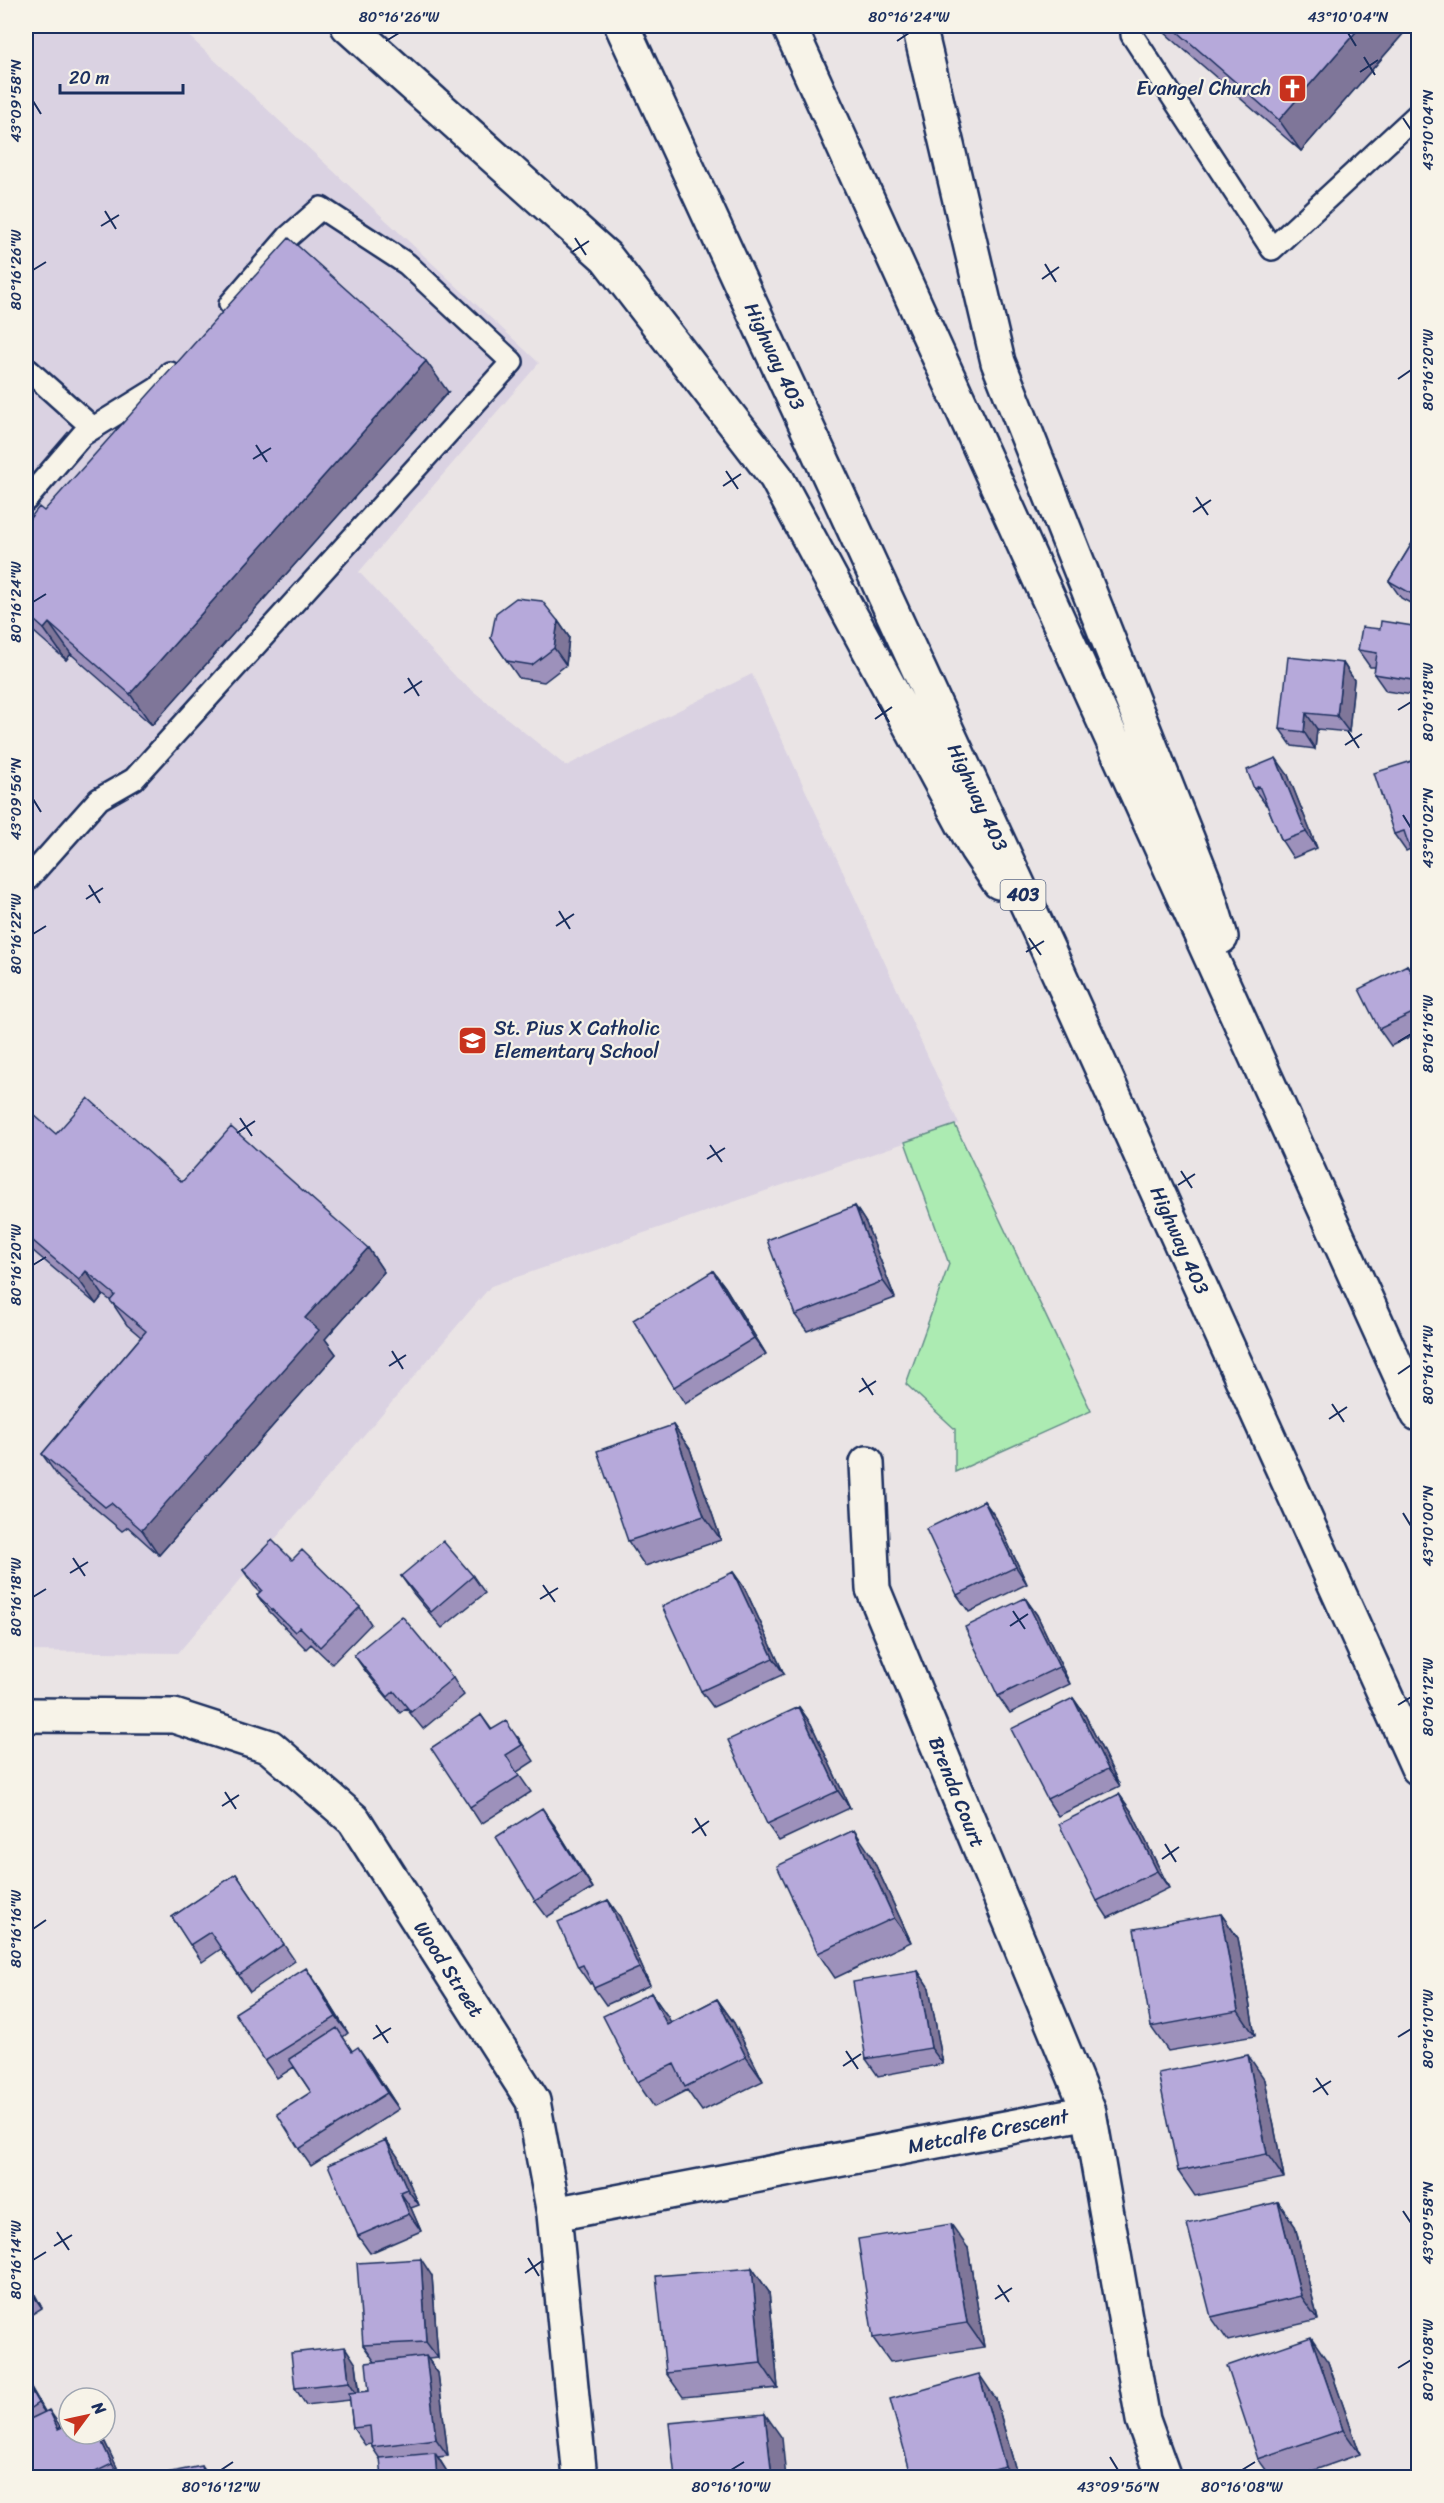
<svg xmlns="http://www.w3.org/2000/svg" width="1444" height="2503" font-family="Sriracha,sans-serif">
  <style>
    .built { fill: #dad2e2 }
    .green { fill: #acebb2; stroke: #648d88; stroke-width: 1.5 }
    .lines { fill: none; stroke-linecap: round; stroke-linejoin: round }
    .service-casing { stroke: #1b2f5e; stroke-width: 26 }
    .minor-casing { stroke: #1b2f5e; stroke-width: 38 }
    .motorway-casing { stroke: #1b2f5e; stroke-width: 38 }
    .service { stroke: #f7f3e8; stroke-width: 21 }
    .minor { stroke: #f7f3e8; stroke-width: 33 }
    .motorway { stroke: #f7f3e8; stroke-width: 33 }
    .wall { fill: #9d91bb; stroke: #1b2f5e; stroke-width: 1.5 }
    .shaded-wall { fill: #7f7699; stroke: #1b2f5e; stroke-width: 1.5 }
    .building { fill: #b6a9da; stroke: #1b2f5e; stroke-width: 1.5 }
    .ticks { fill: none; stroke: #1b2f5e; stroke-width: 2 }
    .labels { text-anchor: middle; stroke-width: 4.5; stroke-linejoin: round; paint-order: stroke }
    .shield { fill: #f7f3e8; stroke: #5d6a87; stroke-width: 1.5 }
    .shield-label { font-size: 18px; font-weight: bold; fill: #1b2f5e }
    .poi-label { font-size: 20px; fill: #1b2f5e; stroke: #f7f3e8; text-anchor: end }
    .street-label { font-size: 20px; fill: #1b2f5e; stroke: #f7f3e8 }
    .neatline { fill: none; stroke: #1b2f5e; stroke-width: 2 }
    .ticks-label { font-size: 15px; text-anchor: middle; fill: #1b2f5e }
  </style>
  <rect width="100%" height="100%" fill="#eae4e5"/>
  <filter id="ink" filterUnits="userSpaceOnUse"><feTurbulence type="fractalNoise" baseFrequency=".0167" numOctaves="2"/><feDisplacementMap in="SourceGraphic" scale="12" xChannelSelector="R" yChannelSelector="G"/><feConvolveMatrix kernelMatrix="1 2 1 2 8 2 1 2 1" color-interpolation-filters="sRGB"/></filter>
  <g filter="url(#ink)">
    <!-- built -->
    <path class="built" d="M26,26h152l361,337 -180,209 98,106 109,88 186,-92 207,450 -468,162 -313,367 -152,-2z"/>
    <!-- green -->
    <path class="green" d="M955,1125l136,286 -136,61v-43l-49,-45 43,-120 -44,-122z"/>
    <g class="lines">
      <defs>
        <path id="service" d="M1132,26v9l140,214 146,-135
          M26,368l67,60
          M26,500l56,-65 76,-47 12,-15
          M26,881l73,-82 35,-20 378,-417 -105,-98 -86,-56 -33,29 -58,67"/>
        <path id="minor" d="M867,1463l6,126 216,523 54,308 21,58
          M26,1715l148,1 96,31 84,73 179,281 21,113 26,264
          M554,2214l535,-102"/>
        <path id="motorway" d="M348,26l258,231 170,220 200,371 23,34
          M622,26l433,939 363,803
          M789,26l629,1388
          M919,26l79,336 206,519 17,56"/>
      </defs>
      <!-- service casing -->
      <use href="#service" class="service-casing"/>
      <!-- minor casing -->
      <use href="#minor" class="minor-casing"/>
      <!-- motorway casing -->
      <use href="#motorway" class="motorway-casing"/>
      <!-- service -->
      <use href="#service" class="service"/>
      <!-- minor -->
      <use href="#minor" class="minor"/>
      <!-- motorway -->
      <use href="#motorway" class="motorway"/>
    </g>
    <!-- wall -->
    <path class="wall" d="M1157,26h253l-109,125z
      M448,392l-296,333 -81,-71 -5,6 -40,-35v-102l18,-12z
      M1419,532v76l-18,-10 -12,-17z
      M558,621l11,16 -3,28 -22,17 -25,-4 -28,-40z
      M1419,627v69l-33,-5 -12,-17 1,-7h-5l-12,-17 22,-21z
      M1343,663l11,17 -5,52 -32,-3 -2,20 -23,-3 -12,-17z
      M1415,760l4,5 -1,108 -8,-24 -4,2 -12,-17z
      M1288,775l29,73 -24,10 -11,-17 -15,-36h-1l-12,-16z
      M1407,965l12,17v50l-28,14 -12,-17z
      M26,1125l30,9 126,48 186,66 16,24 -59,67 11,15 -177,201 -31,-28 -6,4 -63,-53 -17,-24 99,-117 -14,-12 -16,-24 -8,-6 -7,9 -70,-59z
      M855,1206l11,17 29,75 -88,33 -12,-16z
      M713,1271l12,16 41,67 -81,50 -11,-17z
      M673,1425l17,24 31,91 -76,26 -17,-25z
      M984,1501l12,17 31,66 -58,28 -12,-17z
      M292,1560l68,47 11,17 -39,40 -21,-20 -5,5 -37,-38 -12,-16 3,-3 -6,-6 -11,-16z
      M733,1572l12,17 39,85 -71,33 -12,-16z
      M401,1576h72l12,17 -43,35 -29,-35z
      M1025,1598l12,17 33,69 -60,29 -12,-17z
      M354,1655l99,23 11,17 -41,34 -17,-21 -6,5 -34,-41z
      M1073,1698l12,17 35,71 -62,30 -11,-17z
      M799,1707l12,17 39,84 -71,33 -12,-17z
      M481,1715l11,15 26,7 16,24 -17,11 14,20 -50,32 -11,-17z
      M1119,1794l12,17 38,77 -61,30 -11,-17z
      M554,1825l39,63 -46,29 -12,-16z
      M871,1855l40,87 -76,36 -17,-25z
      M236,1874l59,87 -45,31 -29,-43 -19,13 -30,-45z
      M608,1900l12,17 30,68 -44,20 -12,-17 -2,-5 -2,1 -12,-17z
      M1221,1914l17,24 17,98 -87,15 -17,-24z
      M918,1971l11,17 14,76 -65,12 -12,-17z
      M318,1985l30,48 -5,4 9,14 18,13 29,45 -88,57 -12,-17 12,-57 -17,-25 -17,11 -12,-17z
      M651,1993l17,24 3,6 46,-24 17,24 29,58 -61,30 -15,-21 -33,17 -17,-25z
      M1265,2080l19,98 -89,18 -17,-25z
      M386,2140l12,17 21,48 -8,3 10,23 -51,22 -12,-17z
      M1278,2202l17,24 23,94 -90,21 -17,-24z
      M968,2248l16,99 -94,15 -17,-24z
      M752,2268l17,24 9,96 -95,9 -17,-24z
      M432,2276l6,82 -10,1 10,14 10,83 -10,1 8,13 -66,-11 -8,-12v-3l-7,1 -12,-17 -3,-28 -44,5 -11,-17 61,-24 4,28 9,-1 6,-29 -12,-17z
      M26,2279l16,29 -16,10z
      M1328,2362l32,92 -68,24h-20l-14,-19z
      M26,2379l19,33 16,15 40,7 21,44h-96z
      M996,2399l22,79h-106z"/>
    <!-- shaded-wall -->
    <path class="shaded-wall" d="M1361,26h49l-109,125 -22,-31z
      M426,361l22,31 -296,333 -22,-31z
      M558,621l11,16 -3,28 -12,-17z
      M49,623l22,31 -5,6 -22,-31z
      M1343,663l11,17 -5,52 -12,-16z
      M1306,713l11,16 -2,20 -11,-17z
      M1276,758l12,17 29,73 -11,-16z
      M26,792l2,4v32l-2,3z
      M1407,965l12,17v6z
      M855,1206l11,17 29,75 -12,-17z
      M368,1248l16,24 -59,67 11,15 -177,201 -17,-25 163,-212z
      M86,1271l17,24 -7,9 -17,-24z
      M713,1271l12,16 41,67 -12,-16z
      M673,1425l17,24 31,91 -17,-24z
      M984,1501l12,17 31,66 -11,-17z
      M733,1572l12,17 39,85 -11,-16z
      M1025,1598l12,17 33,69 -11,-17z
      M1073,1698l12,17 35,71 -12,-17z
      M799,1707l12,17 39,84 -12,-17z
      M1119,1794l12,17 38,77 -12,-17z
      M542,1808l12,17 39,63 -11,-16z
      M854,1830l17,25 40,87 -17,-24z
      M608,1900l12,17 30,68 -11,-17z
      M1221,1914l17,24 17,98 -17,-25z
      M306,1968l12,17 30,48 -12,-16z
      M918,1971l11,17 14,76 -12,-16z
      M651,1993l17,24 16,32 -17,-24z
      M717,1999l17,24 29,58 -17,-24z
      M358,2047l12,17 29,45 -12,-16z
      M1248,2055l17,25 19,98 -17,-24z
      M386,2140l12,17 21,48 -12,-16z
      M400,2192l11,16 10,23 -12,-17z
      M1278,2202l17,24 23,94 -17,-24z
      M951,2224l17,24 16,99 -17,-24z
      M421,2259l11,17 6,82 -12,-16z
      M752,2268l17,24 9,96 -17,-25z
      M26,2279l4,6 12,23 -11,-16 -5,-10z
      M1311,2337l17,25 32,92 -17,-24z
      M345,2347l11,17 4,35 -11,-17z
      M426,2356l12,17 10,83 -12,-17z
      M979,2374l17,25 22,79h-5l-8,-12z
      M26,2379l24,41 -12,-17 -12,-21z
      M49,2410l12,17 -3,2z
      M765,2414l17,24 4,40h-14z
      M98,2434h3l21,44 -10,-14z
      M435,2453l11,17 1,8h-10z
      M202,2466l8,12h-6z"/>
    <!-- building -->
    <path class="building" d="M1171,26h190l-82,94z
      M289,238l137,123 -296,333 -81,-71 -5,6 -18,-16v-90l13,-16 5,4z
      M1419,532v66l-30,-17z
      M516,598l26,3 16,20 -4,27 -22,17 -25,-4 -16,-23 5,-25z
      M1381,621l38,6v54l-45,-7 3,-21 -19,-3 4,-23 18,2z
      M1288,657l55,6 -6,53 -31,-3 -2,19 -24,-3z
      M1276,758l30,74 -24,9 -23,-55 -5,3 -7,-19z
      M1415,760l4,11 -1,102 -14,-42 -10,3 -20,-61z
      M1407,965l12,23v22l-40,19 -20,-40z
      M88,1098l94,84 49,-55 137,121 -63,70 14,12 -177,200 -31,-27 -6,4 -63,-53 104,-123 -36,-30 5,-6 -29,-24 -7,9 -53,-45v-110l8,-10 22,19z
      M855,1206l28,75 -88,34 -28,-75z
      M713,1271l41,67 -80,49 -41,-67z
      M673,1425l31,91 -76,25 -31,-90z
      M984,1501l32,66 -59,28 -31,-66z
      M272,1540l20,20 10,-10 58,57 -40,40 -20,-20 -5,5 -38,-37 5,-5 -19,-20z
      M443,1541l30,35 -42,36 -30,-36z
      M733,1572l40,86 -72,33 -39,-85z
      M1025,1598l34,69 -61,29 -33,-69z
      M402,1616l51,62 -42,34 -17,-21 -6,6 -34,-42z
      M1073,1698l35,71 -61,30 -36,-70z
      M799,1707l39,84 -71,33 -39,-84z
      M481,1715l10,15 15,-9 16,24 -16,10 13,21 -49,31 -39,-59z
      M1119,1794l38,77 -60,30 -38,-77z
      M542,1808l40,64 -47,29 -39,-64z
      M854,1830l40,88 -76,35 -41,-87z
      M236,1874l48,70 -45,31 -29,-43 -20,13 -18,-28z
      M608,1900l31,68 -45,20 -11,-23 -5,2 -20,-45z
      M1221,1914l17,97 -87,16 -17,-98z
      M306,1968l30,49 -71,44 -30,-48z
      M918,1971l13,77 -65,11 -13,-77z
      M651,1993l16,32 50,-26 29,58 -61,30 -11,-23 -37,18 -34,-66z
      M337,2028l15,23 6,-4 29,46 -88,56 -22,-35 34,-22 -22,-33z
      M1248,2055l19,99 -89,17 -20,-98z
      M386,2140l21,49 -7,3 9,22 -51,22 -30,-71z
      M1278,2202l23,94 -90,21 -24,-93z
      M951,2224l16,99 -94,15 -15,-99z
      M421,2259l5,83 -63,3 -6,-82z
      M752,2268l9,95 -95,10 -10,-97z
      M26,2282l5,10 -5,3z
      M1311,2337l32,93 -85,29 -31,-93z
      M345,2347l4,35 -54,6 -4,-35z
      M426,2356l10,83 -64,8 -2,-21 -17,2 -4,-35 20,-2 -3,-28z
      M979,2374l26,92 -43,12h-50l-22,-79z
      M26,2382l12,21 -12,8z
      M49,2410l9,19 11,-5v10h29l14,30 -29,14h-57v-57z
      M765,2414l7,64h-97l-6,-55z
      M435,2453l2,25h-55l-2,-20z
      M202,2466l2,12h-63z
      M1372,2473l2,5h-15z"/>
  </g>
  <!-- ticks -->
  <path class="ticks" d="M1348,33l8,13M386,41l13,-8M897,41l12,-8M1364,57l11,18M1360,72l18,-12M33,101l8,13M1403,118l8,12M105,211l11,18M101,226l18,-11M575,238l11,17M572,252l17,-11M1045,264l11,18M33,270l13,-8M1042,279l17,-12M1398,379l13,-9M256,445l11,17M253,459l18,-11M726,471l12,18M723,486l18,-12M1196,497l12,18M1193,512l18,-12M33,602l13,-8M408,678l11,18M404,693l18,-12M878,704l11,18M1398,710l13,-8M875,719l17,-12M1348,731l11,17M1345,745l17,-11M33,799l8,13M1403,815l8,13M89,885l11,18M86,899l17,-11M559,911l11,18M556,926l18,-12M33,934l13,-8M1029,938l12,17M1026,952l18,-11M1398,1042l13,-8M240,1118l12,18M237,1133l18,-12M710,1145l12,17M707,1159l18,-11M1181,1171l11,17M1178,1185l17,-11M33,1265l13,-8M392,1351l11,18M389,1366l17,-11M1398,1374l13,-9M862,1378l11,17M859,1392l17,-11M1332,1404l12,18M1329,1419l18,-12M1403,1513l8,13M73,1558l12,18M70,1573l18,-11M543,1585l12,17M33,1597l13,-8M540,1599l18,-11M1013,1611l12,18M1010,1626l18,-12M1398,1705l13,-8M225,1792l11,17M222,1806l17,-11M695,1818l11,18M692,1833l17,-12M1165,1844l11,18M1162,1859l17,-12M33,1929l13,-9M376,2025l12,18M1398,2037l13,-8M373,2039l18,-11M846,2051l12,18M843,2066l18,-12M1316,2078l12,17M1313,2092l18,-11M1403,2211l8,12M57,2232l12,18M54,2246l18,-11M528,2258l11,18M33,2260l13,-8M525,2273l17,-12M998,2285l11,17M995,2299l17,-11M1398,2368l13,-8M1110,2457l8,13M221,2470l12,-8M731,2470l13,-8M1242,2470l13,-8"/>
  <!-- icons -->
  <defs>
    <symbol id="church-square" viewBox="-11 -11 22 22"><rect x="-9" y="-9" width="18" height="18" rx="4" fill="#c8321e" stroke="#f7f3e8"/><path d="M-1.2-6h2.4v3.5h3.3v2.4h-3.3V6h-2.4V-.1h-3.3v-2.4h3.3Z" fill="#fff"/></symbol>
    <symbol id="school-square" viewBox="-11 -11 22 22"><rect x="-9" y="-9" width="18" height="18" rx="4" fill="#c8321e" stroke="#f7f3e8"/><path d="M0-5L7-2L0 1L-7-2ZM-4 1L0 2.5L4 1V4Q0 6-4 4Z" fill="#fff"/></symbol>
  </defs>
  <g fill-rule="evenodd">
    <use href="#church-square" x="1276" y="72" width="33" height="33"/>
    <use href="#school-square" x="456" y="1024" width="33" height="33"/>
  </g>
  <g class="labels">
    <!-- shield labels -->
    <rect class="shield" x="1000.5" y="880" width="45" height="30" rx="4.5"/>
    <g class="shield-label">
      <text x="1023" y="901">403</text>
    </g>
    <!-- poi labels -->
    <g class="poi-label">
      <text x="1271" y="95">Evangel Church</text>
      <text x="494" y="1035" text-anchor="start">St. Pius X Catholic<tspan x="494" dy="23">Elementary School</tspan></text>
    </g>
    <!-- street labels -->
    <g class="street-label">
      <text transform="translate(775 356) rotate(65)" y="7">Highway 403</text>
      <text transform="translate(978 797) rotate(65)" y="7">Highway 403</text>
      <text transform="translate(1180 1240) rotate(66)" y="7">Highway 403</text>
      <text transform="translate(957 1792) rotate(68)" y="7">Brenda Court</text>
      <text transform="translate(449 1969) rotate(57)" y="7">Wood Street</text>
      <text transform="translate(988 2131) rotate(-11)" y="7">Metcalfe Crescent</text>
    </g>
  </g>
  <!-- margin -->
  <rect width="1444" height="2503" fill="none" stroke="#f7f3e8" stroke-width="66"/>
  <!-- north arrow -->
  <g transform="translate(87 2416) rotate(57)"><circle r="28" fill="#f7f3e8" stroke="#9fa5b1" stroke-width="1.5"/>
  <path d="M0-4.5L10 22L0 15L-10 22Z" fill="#c8321e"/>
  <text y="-9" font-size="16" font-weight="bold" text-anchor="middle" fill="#1b2f5e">N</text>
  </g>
  <!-- scale -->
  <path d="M60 84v9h123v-9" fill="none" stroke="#1b2f5e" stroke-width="3"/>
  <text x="69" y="84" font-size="18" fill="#1b2f5e" stroke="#f7f3e8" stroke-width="4.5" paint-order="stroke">20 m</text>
  <rect x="33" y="33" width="1378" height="2437" class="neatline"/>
  <g class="ticks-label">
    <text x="399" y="22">80°16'26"W</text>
    <text x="909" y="22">80°16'24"W</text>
    <text x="1348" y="22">43°10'04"N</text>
    <text transform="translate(16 101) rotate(-90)" y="5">43°09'58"N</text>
    <text transform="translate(1428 130) rotate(-90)" y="5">43°10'04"N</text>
    <text transform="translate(16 270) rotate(-90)" y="5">80°16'26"W</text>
    <text transform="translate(1428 370) rotate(-90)" y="5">80°16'20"W</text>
    <text transform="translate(16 602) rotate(-90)" y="5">80°16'24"W</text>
    <text transform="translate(1428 702) rotate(-90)" y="5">80°16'18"W</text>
    <text transform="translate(16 799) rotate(-90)" y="5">43°09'56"N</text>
    <text transform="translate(1428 828) rotate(-90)" y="5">43°10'02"N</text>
    <text transform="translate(16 934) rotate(-90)" y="5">80°16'22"W</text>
    <text transform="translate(1428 1034) rotate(-90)" y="5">80°16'16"W</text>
    <text transform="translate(16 1265) rotate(-90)" y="5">80°16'20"W</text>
    <text transform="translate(1428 1365) rotate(-90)" y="5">80°16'14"W</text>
    <text transform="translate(1428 1526) rotate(-90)" y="5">43°10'00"N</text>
    <text transform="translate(16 1597) rotate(-90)" y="5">80°16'18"W</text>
    <text transform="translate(1428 1697) rotate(-90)" y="5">80°16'12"W</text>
    <text transform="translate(16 1929) rotate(-90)" y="5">80°16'16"W</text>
    <text transform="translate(1428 2029) rotate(-90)" y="5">80°16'10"W</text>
    <text transform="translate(1428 2223) rotate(-90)" y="5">43°09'58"N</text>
    <text transform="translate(16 2260) rotate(-90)" y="5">80°16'14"W</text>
    <text transform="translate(1428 2360) rotate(-90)" y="5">80°16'08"W</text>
    <text x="221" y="2492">80°16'12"W</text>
    <text x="731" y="2492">80°16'10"W</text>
    <text x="1118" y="2492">43°09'56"N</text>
    <text x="1242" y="2492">80°16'08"W</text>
  </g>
</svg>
